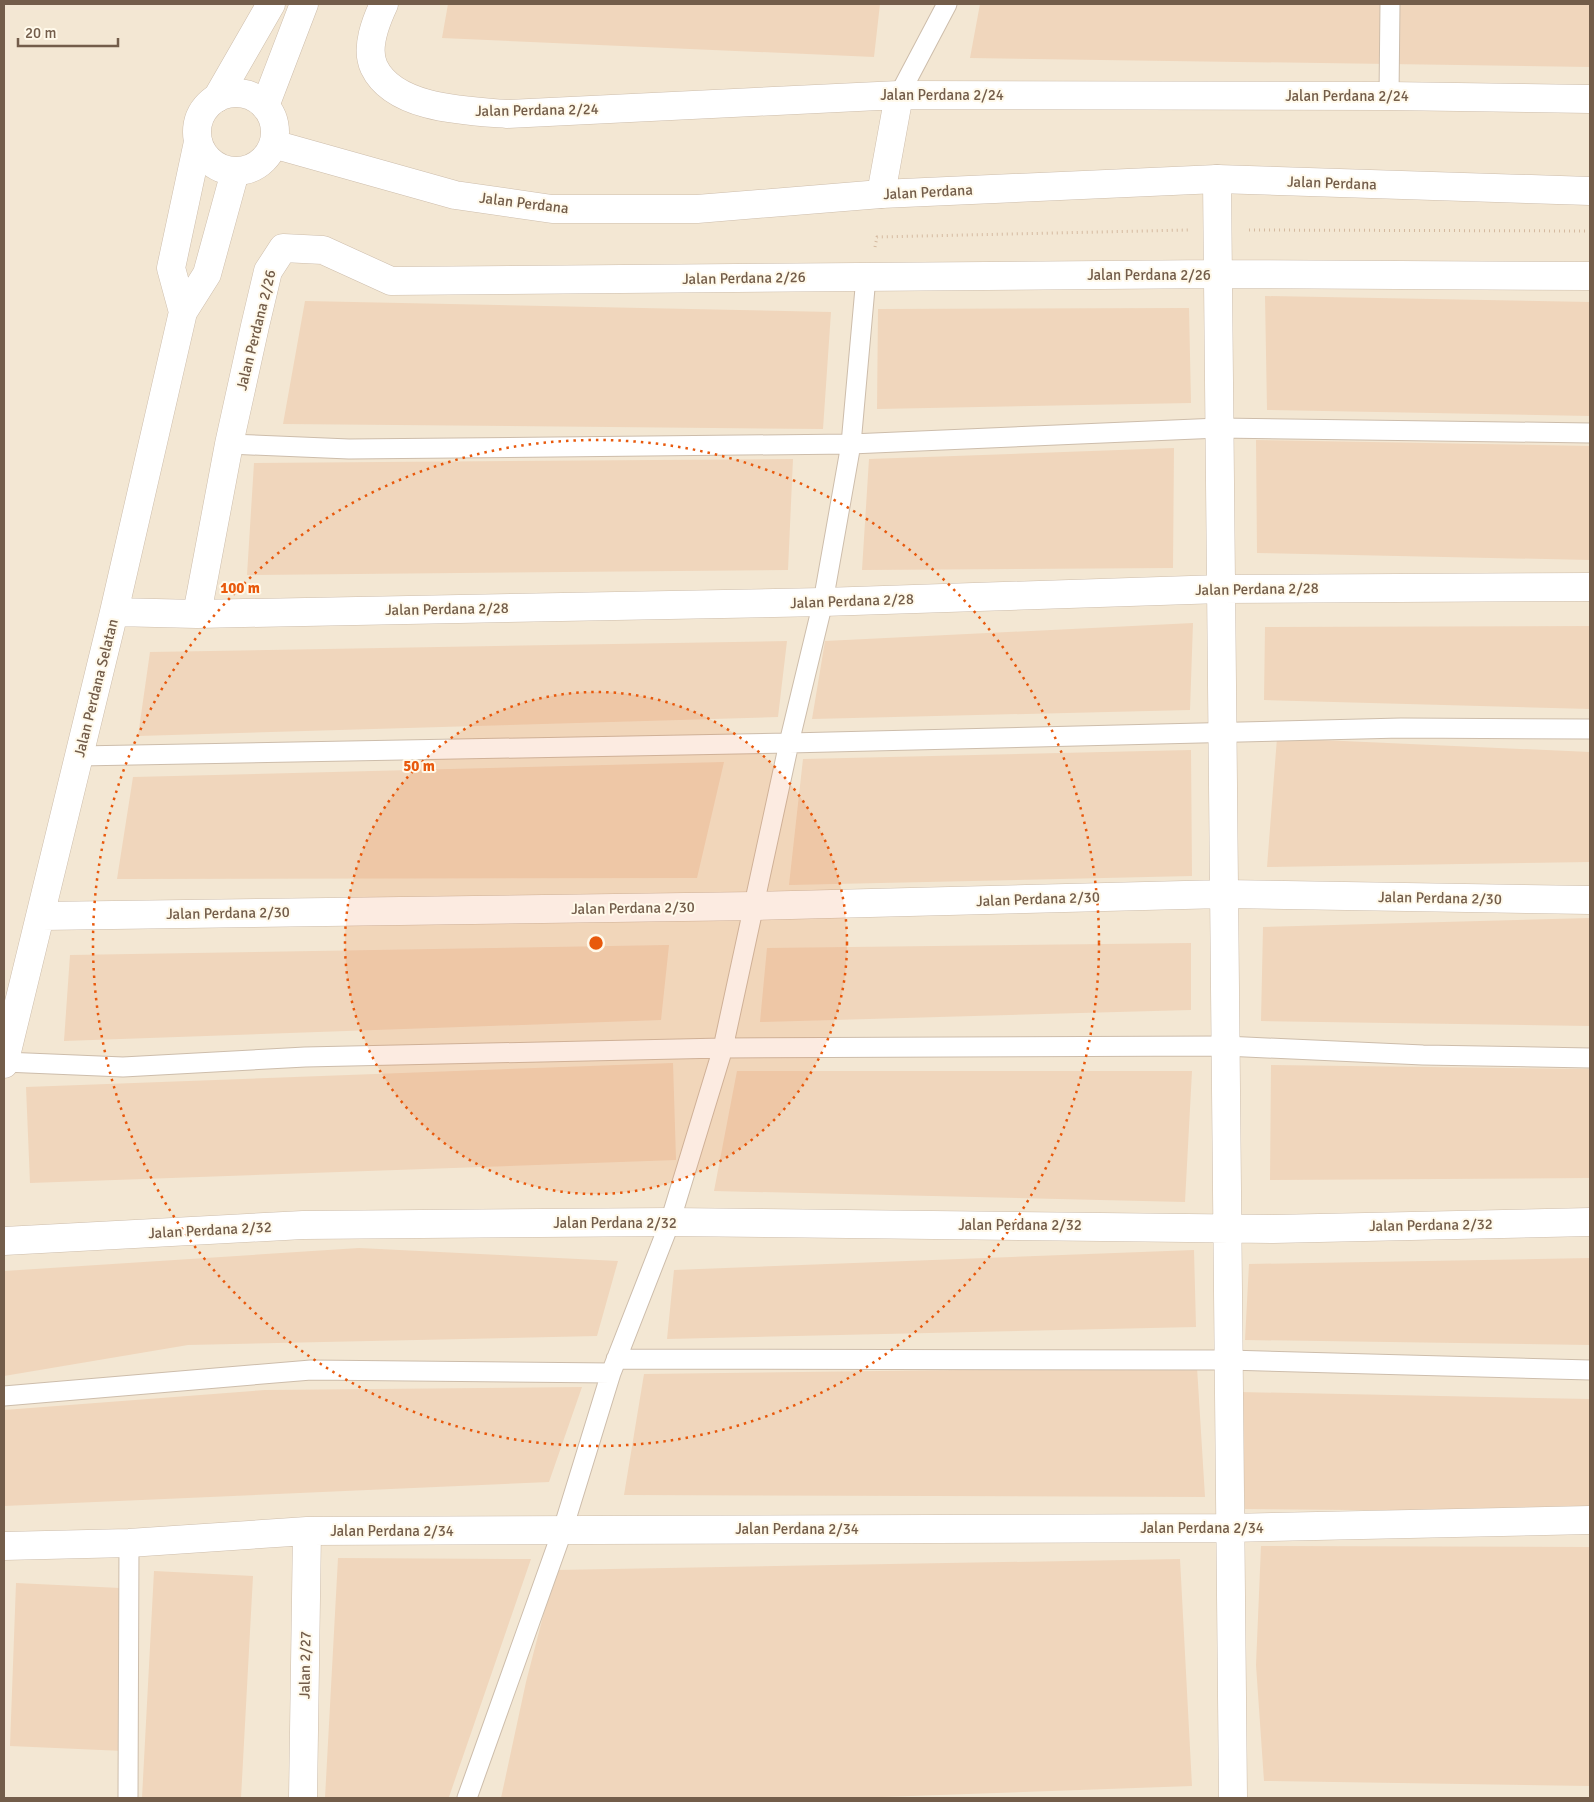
<svg xmlns="http://www.w3.org/2000/svg" width="1594" height="1802" font-family="Signika,sans-serif">
  <style>
    .residential { fill: #f3e7d3 }
    .building { fill: #f0d6bc }
    .lines { fill: none; stroke-linecap: round; stroke-linejoin: round }
    .service-casing { stroke: #cdbdab; stroke-width: 21 }
    .minor-casing { stroke: #cdbdab; stroke-width: 29 }
    .tertiary-casing { stroke: #cdbdab; stroke-width: 29 }
    .path { stroke: #d5baa0; stroke-width: 3; stroke-dasharray: 1 4; stroke-linecap: butt }
    .service { stroke: #fff; stroke-width: 19 }
    .minor { stroke: #fff; stroke-width: 28 }
    .tertiary { stroke: #fff; stroke-width: 28 }
    .ring { fill: none; stroke: #e8590c; stroke-width: 2.5; stroke-dasharray: 2.5 5 }
    .labels { text-anchor: middle; stroke-width: 4; stroke-linejoin: round; paint-order: stroke }
    .street-label { font-size: 15px; fill: #735d4a; stroke: #fff9ea }
    .centre { fill: #e8590c; stroke: #fff9ea; stroke-width: 2.5 }
    .ring-label { font-size: 15px; text-anchor: middle; font-weight: bold; fill: #e8590c; stroke: #fff9ea; stroke-width: 4; stroke-linejoin: round; paint-order: stroke }
  </style>
  <rect width="100%" height="100%" fill="#fcf5e4"/>
  <!-- residential -->
  <path class="residential" d="M4,4h1586v1794h-1586z"/>
  <!-- building -->
  <path class="building" d="M448,4h432l-6,53 -432,-19z
    M980,4h610v63l-620,-9z
    M1265,296l325,6v114l-323,-6z
    M305,301l526,11 -8,117 -540,-5z
    M1189,308l2,95 -314,6 1,-100z
    M1256,440l334,6v114l-333,-7z
    M1174,448l-1,120 -311,2 7,-111z
    M793,459l-5,111 -541,5 7,-112z
    M1193,623l-3,87 -378,9 13,-78z
    M1590,626v83l-326,-9 1,-73z
    M787,641l-9,76 -640,19 12,-84z
    M1277,738l313,14v110l-323,5z
    M1191,750l1,126 -403,9 14,-126z
    M724,762l-27,116 -580,1 16,-102z
    M1590,918v108l-329,-5 2,-94z
    M1191,943v67l-431,12 7,-74z
    M669,945l-8,75 -597,21 6,-86z
    M673,1063l3,97 -646,23 -4,-96z
    M1271,1065l319,4v109l-320,2z
    M737,1071h455l-7,131 -471,-11z
    M359,1248l259,13 -21,75 -409,9 -184,31v-105z
    M1194,1250l2,77 -529,12 7,-69z
    M1590,1258v87l-345,-5 4,-76z
    M1197,1367l8,130 -581,-2 20,-121z
    M582,1387l-33,95 -545,24v-96l261,-20z
    M1240,1392l350,7v113l-345,-3z
    M1261,1546l329,1v239l-326,-5 -8,-116z
    M338,1558l193,1 -82,238 -124,1z
    M1180,1559l12,227 -338,12h-353l25,-116 29,-112z
    M154,1571l99,5 -12,222h-99z
    M16,1583l104,5 4,163 -114,-5z"/>
  <g class="lines">
    <defs>
      <path id="service" d="M899,95l48,-91
        M1389,96l1,-92
        M229,444l120,5 502,-5 368,-16 371,5
        M79,756l710,-13 612,-15 189,1
        M4,1062l119,5 182,-10 418,-9 502,-2 198,9 167,3
        M616,1359l612,1 362,10
        M4,1396l307,-26 300,3
        M128,1798l1,-255
        M467,1798l96,-269 48,-156 59,-151 53,-174 66,-305 34,-141 28,-158 15,-167"/>
      <path id="minor" d="M384,4c-8,17 -19,44 -10,63 20,42 92,44 133,47l392,-19 490,1 201,3
        M217,98l54,-94
        M265,106l39,-102
        M1217,179l16,1619
        M881,194l18,-99
        M183,312l-12,-44 27,-126
        M114,612l83,2 626,-12 398,-13 369,-2
        M197,614l32,-170 26,-118 13,-55 15,-23 40,2 68,31 826,-7 373,2
        M42,916l713,-10 469,-12 366,6
        M4,1064l110,-452 69,-300 24,-38 28,-102
        M4,1241l299,-16 367,-3 603,7 317,-7
        M4,1546l125,-3 178,-12 923,-3 360,-8
        M303,1798l4,-267"/>
      <path id="tertiary" d="M197 132a39 39 0 1 1 78 0a39 39 0 1 1-78 0Z
        M273,144l182,51 97,14h145l184,-15 336,-15 373,12"/>
    </defs>
    <!-- service casing -->
    <use href="#service" class="service-casing"/>
    <!-- minor casing -->
    <use href="#minor" class="minor-casing"/>
    <!-- tertiary casing -->
    <use href="#tertiary" class="tertiary-casing"/>
    <!-- path -->
    <path class="path" d="M1249,230l341,1
      M875,247l2,-10 311,-7"/>
    <!-- service -->
    <use href="#service" class="service"/>
    <!-- minor -->
    <use href="#minor" class="minor"/>
    <!-- tertiary -->
    <use href="#tertiary" class="tertiary"/>
  </g>
  <!-- distance rings -->
  <circle cx="596" cy="943" r="251" fill="#e8590c" fill-opacity=".12"/>
  <g class="ring">
    <circle cx="596" cy="943" r="251"/>
    <circle cx="596" cy="943" r="503"/>
  </g>
  <g class="labels">
    <!-- street labels -->
    <g class="street-label">
      <text x="942" y="100">Jalan Perdana 2/24</text>
      <text x="1347" y="101">Jalan Perdana 2/24</text>
      <text transform="translate(537 110) rotate(-1)" y="5">Jalan Perdana 2/24</text>
      <text transform="translate(1332 183) rotate(2)" y="5">Jalan Perdana</text>
      <text transform="translate(928 192) rotate(-3)" y="5">Jalan Perdana</text>
      <text transform="translate(524 203) rotate(7)" y="5">Jalan Perdana</text>
      <text x="1149" y="280">Jalan Perdana 2/26</text>
      <text transform="translate(744 278) rotate(-1)" y="5">Jalan Perdana 2/26</text>
      <text transform="translate(256 330) rotate(-76)" y="5">Jalan Perdana 2/26</text>
      <text transform="translate(1257 589) rotate(-1)" y="5">Jalan Perdana 2/28</text>
      <text transform="translate(852 601) rotate(-2)" y="5">Jalan Perdana 2/28</text>
      <text transform="translate(447 609) rotate(-1)" y="5">Jalan Perdana 2/28</text>
      <text transform="translate(96 688) rotate(-76)" y="5">Jalan Perdana Selatan</text>
      <text transform="translate(1440 898) rotate(1)" y="5">Jalan Perdana 2/30</text>
      <text transform="translate(1038 899) rotate(-2)" y="5">Jalan Perdana 2/30</text>
      <text transform="translate(633 908) rotate(-1)" y="5">Jalan Perdana 2/30</text>
      <text transform="translate(228 913) rotate(-1)" y="5">Jalan Perdana 2/30</text>
      <text x="615" y="1228">Jalan Perdana 2/32</text>
      <text x="1020" y="1230">Jalan Perdana 2/32</text>
      <text transform="translate(1431 1225) rotate(-1)" y="5">Jalan Perdana 2/32</text>
      <text transform="translate(210 1230) rotate(-3)" y="5">Jalan Perdana 2/32</text>
      <text x="1202" y="1533">Jalan Perdana 2/34</text>
      <text x="797" y="1534">Jalan Perdana 2/34</text>
      <text x="392" y="1536">Jalan Perdana 2/34</text>
      <text transform="translate(305 1665) rotate(-89)" y="5">Jalan 2/27</text>
    </g>
  </g>
  <circle cx="596" cy="943" r="8" class="centre"/>
  <g class="ring-label">
    <text x="240" y="593">100 m</text>
    <text x="419" y="771">50 m</text>
  </g>
  <!-- border -->
  <rect width="1594" height="1802" fill="none" stroke="#735d4a" stroke-width="10"/>
  <!-- scale -->
  <path d="M18 38v8h100v-8" fill="none" stroke="#735d4a" stroke-width="2.5"/>
  <text x="25" y="38" font-size="15" fill="#735d4a" stroke="#fff9ea" stroke-width="4" paint-order="stroke">20 m</text>
</svg>
